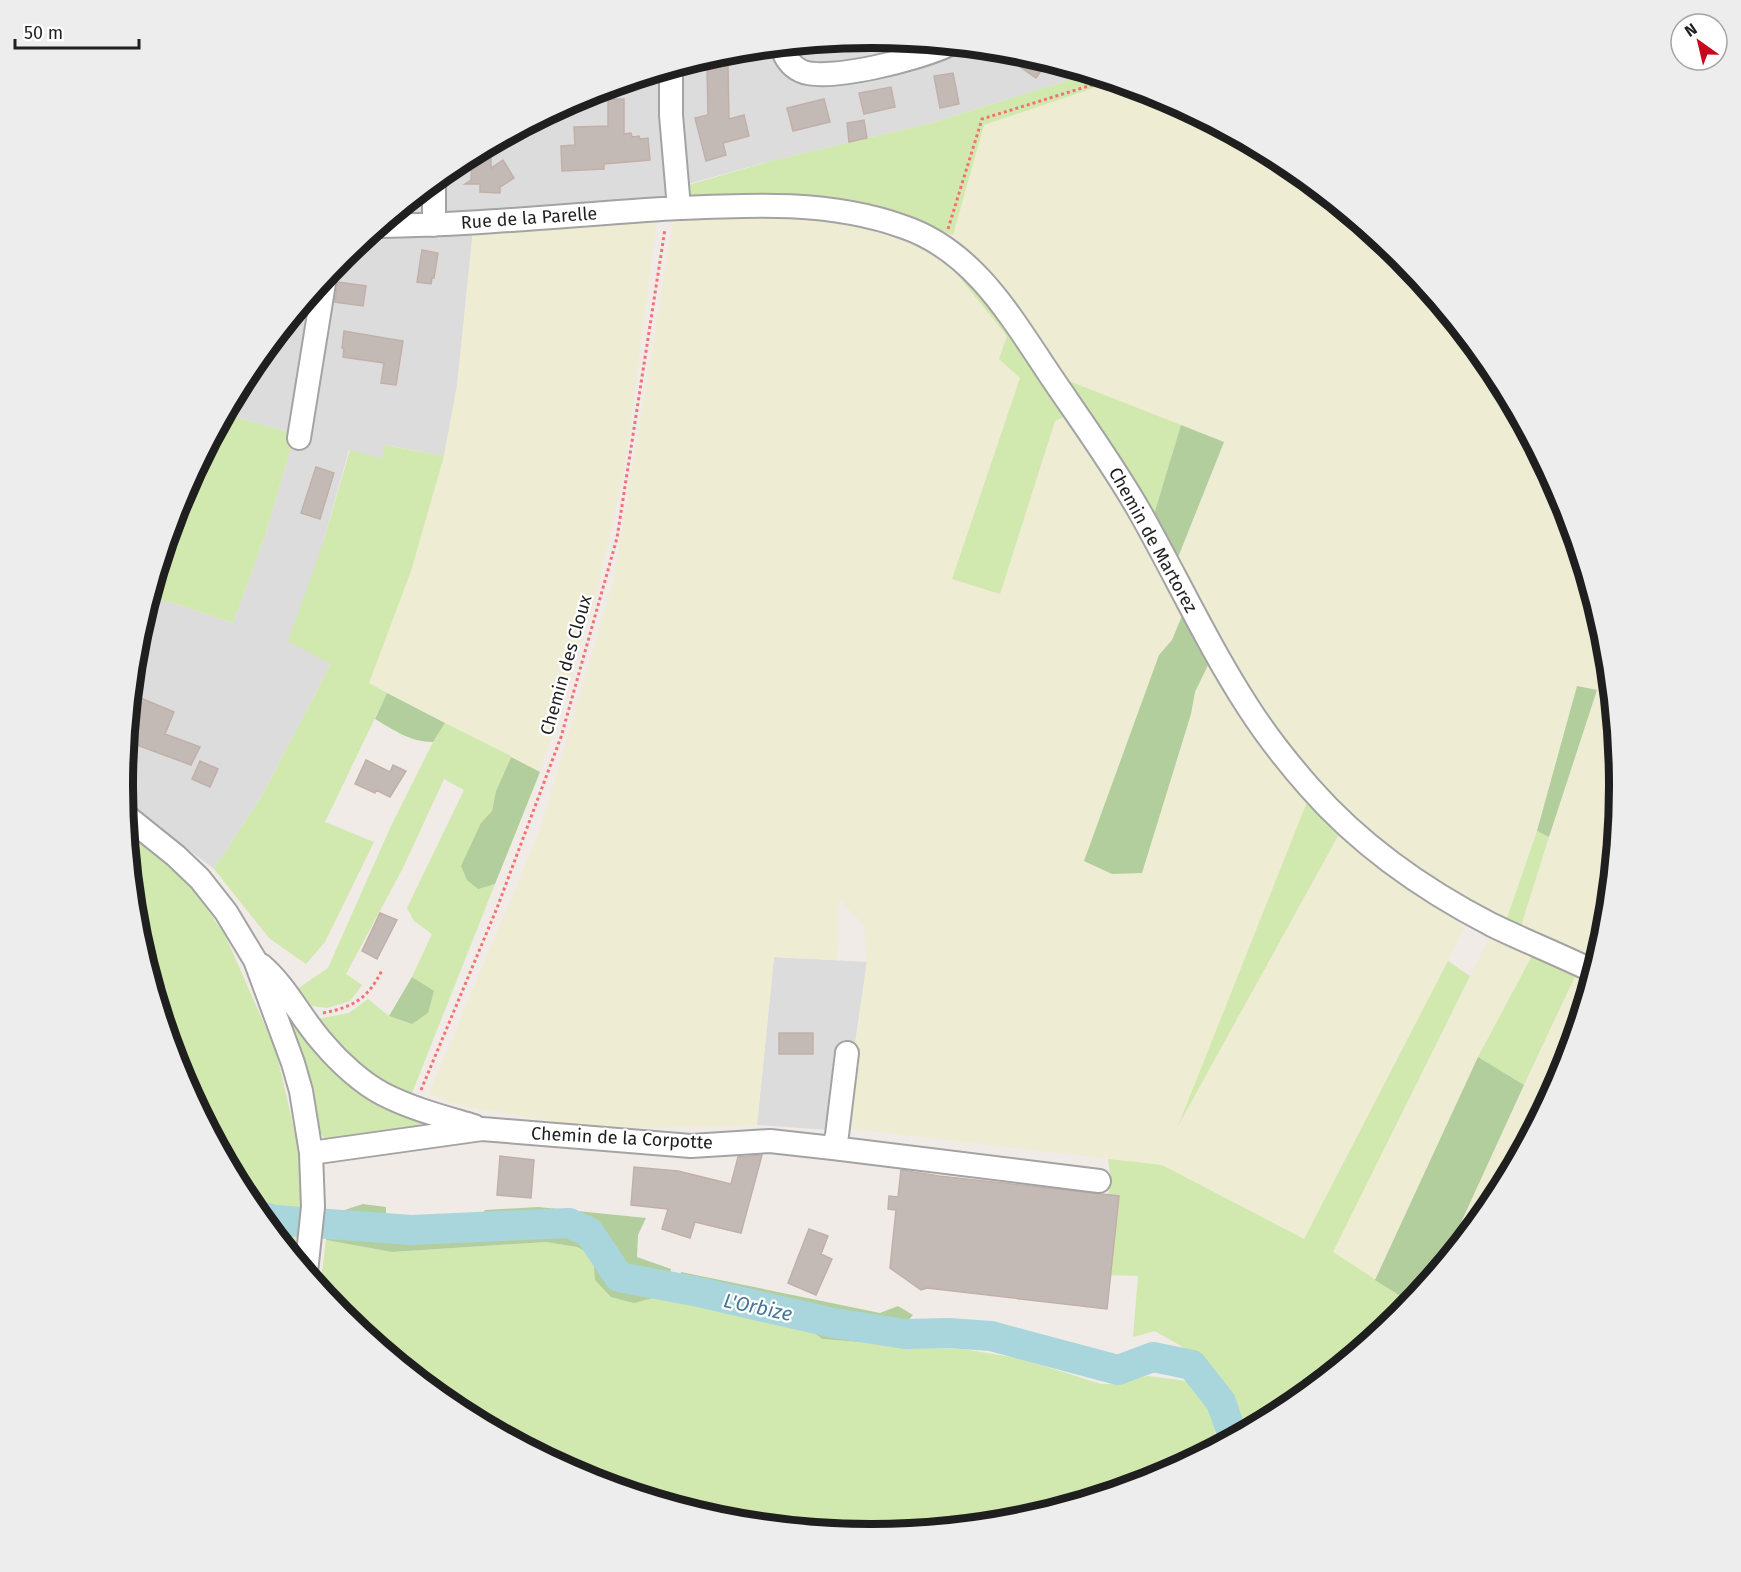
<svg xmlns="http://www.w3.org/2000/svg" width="1741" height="1572" font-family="'Fira Sans',sans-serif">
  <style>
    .residential { fill: #dddcdc }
    .farmland { fill: #eeecd2 }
    .grass { fill: #d1e8ae }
    .forest { fill: #b1ce9c }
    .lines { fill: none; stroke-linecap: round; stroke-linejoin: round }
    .river { stroke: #a8d6dc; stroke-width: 30 }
    .building { fill: #c4bab5; stroke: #c1b0a9; stroke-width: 1.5 }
    .minor-casing { stroke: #a3a3a3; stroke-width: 26 }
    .path { stroke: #f67174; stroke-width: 3; stroke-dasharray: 3 3; stroke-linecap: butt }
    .minor { stroke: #fff; stroke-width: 22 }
    .labels { text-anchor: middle; stroke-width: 4.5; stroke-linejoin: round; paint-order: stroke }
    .street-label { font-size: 18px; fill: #1f1f1f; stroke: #fff }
    .water-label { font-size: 20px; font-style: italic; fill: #457796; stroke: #fff }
    .rim { fill: none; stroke: #1f1f1f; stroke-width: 8 }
  </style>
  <rect width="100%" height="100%" fill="#f0ebe6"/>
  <!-- residential -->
  <path class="residential" d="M871,38l146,14 71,22 -153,48 -168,40 -82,23 -11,32 -200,11 -17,158 -13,70 -58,-11 -3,15 -34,-10 -26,93 8,121 -71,135 -46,70 -91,-69 -1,-14 14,-146 13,-42 21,4 63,21 32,-87 30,-102 -70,-20 23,-44 93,-114 114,-93 129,-69 141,-42z
    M774,957l93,5 -24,164 -15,4 -71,-5z"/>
  <!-- farmland -->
  <path class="farmland" d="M1114,81l43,14 130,69 113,93 93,113 69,130 43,140 14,146 -14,146 -9,29 -76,-32 77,-239 -20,-4 -40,145 -32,93 -122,-75 -48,-44 -88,-112 -72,-128 49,-123 -160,-63 -52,-81 -59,-63 31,-110z
    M776,212l137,22 26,18 68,84 -7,23 20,19 -68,201 48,15 55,-173 13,-6 55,81 59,120 -10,24 -13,15 32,59 4,-22 15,-31 97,141 -126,318 157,-284 127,92 -161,311 -142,-74 -309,-36 -10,-3 24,-164 -3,-37 -25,-26 -2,61 -63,-3 -17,168 -162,4 -136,-24 -30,-11 111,-264 74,-251 60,-362z
    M657,218l-32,247 -29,130 -56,177 -172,-88 43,-113 33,-115 13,-70 16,-158z
    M1489,938l44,16 -55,103 -103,223 -42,-28z
    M1577,972l13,7 -28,94 -69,129 -51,62z"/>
  <!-- grass -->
  <path class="grass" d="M1088,74l26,7 -130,44 -31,110 -28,-9 -228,-27 -7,-5 -5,-8 82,-24 168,-40z
    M939,252l41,31 88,132 -13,6 -55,173 -48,-15 68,-201 -21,-19 8,-23z
    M1064,379l117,46 -29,96z
    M225,414l70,20 -30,102 -32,87 -63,-21 -21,-4 30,-99z
    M385,445l59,11 -33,115 -42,112 18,10 -62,129 49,20 -49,100 -19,22 -37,-26 -55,-69 46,-70 71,-135 -43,-23 35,-98 27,-93 32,9z
    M445,723l66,33 -15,35 -4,20 -11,12 -4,65 18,-4 -85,214 -28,-12 -70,-66 37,-7 19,-14 21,17 23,8 22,-32 -22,-15 20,-43 -18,-13 -7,-13 57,-118 -20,-11 -41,89 -57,106 16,11 -12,16 -23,7 -21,-3 -12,-14 34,-23 63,-142 42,-84z
    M1307,802l31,34 -160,290z
    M126,831l64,54 35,50 51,116 28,122 -3,37 -54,-9 -68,-129 -43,-140z
    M1537,831l12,6 -29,92 -15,-5z
    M1533,954l44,18 -53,113 -46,-28z
    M1448,961l22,15 -137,276 77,50 -10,14 -114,93 -41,22c-9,-22 -18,-46 -34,-63 -15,-15 -38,-26 -56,-37l-22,6 5,-61 -28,-1 8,-79 -10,-1 3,-14 -3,-22 54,6 142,74z
    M283,1006l49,56 120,63 -117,18 -10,-4 -7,-10 -16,-75z
    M271,1229l26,5 -3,24z
    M326,1240l66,12 154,-10 31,5 80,51 11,-4 8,6 104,17 28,11 14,11 64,5 14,3 63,2 59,10 79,25h16l30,-8 40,5 23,26 7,38 -60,33 -141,42 -146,14 -146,-14 -140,-43 -130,-69 -113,-93 -21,-26z"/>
  <!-- forest -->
  <path class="forest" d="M1181,425l43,17 -49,123 -23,-44z
    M1182,616l28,45 -15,31 -4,22 -49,159 -30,1 -28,-13 75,-206 13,-15z
    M1577,686l20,4 -48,147 -12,-6z
    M387,693l58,30 -12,19c-23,0 -39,-12 -58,-23z
    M511,757l29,15 -45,112 -17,5 -11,-9 -6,-14 20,-43 11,-12 4,-20z
    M412,977l22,14 -6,22 -16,11 -23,-8z
    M1478,1057l46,28 -82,179 -32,38 -35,-22z
    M363,1204l23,3v23l86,1 13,-21 53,-3 108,11 -8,17 -1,22 34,12 -3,25 -34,9 -23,-6 -16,-17 -2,-24 -16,-9 -31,-5 -154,10 -66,-12 3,-25z
    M681,1272l199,41 18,-7 15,9 -27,29 -64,-5 -14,-11 -28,-11 -104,-17z"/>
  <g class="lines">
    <!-- river -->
    <path class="river" d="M260,1216l14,4 137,10 158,-7 20,9 30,45 75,14 140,32 71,11 44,-1 42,3 127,34 35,-13 39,8 29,37 12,35"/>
  </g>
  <!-- building -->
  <path class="building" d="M1020,53l19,6 7,5 -10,14 -23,-16z
    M728,66l1,53 15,-4 5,21 -26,7 3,12 -20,6 -11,-43 13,-3 -1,-48z
    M953,73l6,31 -19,4 -6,-32z
    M891,87l4,20 -31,7 -5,-21z
    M608,99h16v35l7,-1 1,4 7,-1 1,3 8,-1 2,22 -46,4v5l-42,2 -1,-25 14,-1 -1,-18 34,-1z
    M824,99l6,23 -37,9 -6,-23z
    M864,120l3,18 -18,4 -2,-19z
    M491,144v24l12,-8 11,18 -14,9v6l-20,-1v-8h-15l6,-4 1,-26z
    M422,250l16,3 -4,25h-2l-1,6 -14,-2z
    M338,282l28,4 -3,20 -28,-4z
    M344,331l59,10 -7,44 -15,-2 3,-20 -41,-6 1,-8 -2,-1z
    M316,467l18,6 -14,46 -19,-6z
    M131,694l43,18 -9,22 35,13 -9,18 -65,-24z
    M366,760l24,12 3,-7 13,6 -16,26 -14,-7 -1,3 -20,-9z
    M200,761l18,8 -8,18 -18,-8z
    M380,913l17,7 -20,39 -15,-8z
    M779,1033h34v21h-34z
    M762,1155l-21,78 -46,-11 -5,16 -28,-9 6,-20 -37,-4 3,-38 44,4 53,13 7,-27z
    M500,1156l34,4 -3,38 -34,-3z
    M901,1170l38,6 180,20 -12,113 -180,-21 -6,2 -31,-22 6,-58 -8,-1 1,-13 9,1z
    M809,1229l19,7 -7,18 11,5 -16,36 -28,-12z"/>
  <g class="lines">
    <defs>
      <path id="minor" d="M781,46c4,11 9,20 20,25 26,12 121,-13 147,-26
        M671,68v47l8,93
        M434,181v44
        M379,226c94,-1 189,-11 283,-17 81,-4 165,-10 242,18 70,24 107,90 146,148 31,46 64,91 91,139 36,64 67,131 107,193 18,28 40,56 62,81 50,57 116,103 182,137 33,16 68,30 101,46
        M299,438l26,-161
        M125,815l51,41 24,23 26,33 29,48 38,103 8,28 10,62 2,54 -7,65
        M261,965c26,22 40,54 63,79 15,18 38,39 59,50 29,15 61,23 91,32
        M833,1148l4,-13 10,-82
        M311,1153l171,-24 209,17 79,-5 63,7 266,33"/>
    </defs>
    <!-- minor casing -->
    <use href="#minor" class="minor-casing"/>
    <!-- path -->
    <path class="path" d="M948,229l34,-110 126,-39
      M323,1013c30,-6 45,-14 59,-43
      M421,1090l76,-182 64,-171 56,-199 48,-309"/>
    <!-- minor -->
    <use href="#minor" class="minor"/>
  </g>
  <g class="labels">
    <!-- street labels -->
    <g class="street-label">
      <text transform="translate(529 218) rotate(-4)" y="6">Rue de la Parelle</text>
      <text transform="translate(1153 540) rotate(61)" y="6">Chemin de Martorez</text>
      <text transform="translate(566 665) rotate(-74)" y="6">Chemin des Cloux</text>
      <text transform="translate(622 1138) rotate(3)" y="6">Chemin de la Corpotte</text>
    </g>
    <!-- water labels -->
    <g class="water-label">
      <text transform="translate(758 1307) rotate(12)" y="7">L'Orbize</text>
    </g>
  </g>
  <!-- crop -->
  <path d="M0 0H1741V1572H0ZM133 786a738 738 0 1 1 1476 0a738 738 0 1 1-1476 0Z" fill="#ededed" fill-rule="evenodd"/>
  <path class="rim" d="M133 786a738 738 0 1 1 1476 0a738 738 0 1 1-1476 0Z"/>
  <!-- north arrow -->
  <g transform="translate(1699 42) rotate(326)"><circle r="28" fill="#ffffff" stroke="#a5a5a5" stroke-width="1.5"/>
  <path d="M0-4.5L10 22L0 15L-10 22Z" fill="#c8061e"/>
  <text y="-9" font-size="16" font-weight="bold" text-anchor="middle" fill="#1f1f1f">N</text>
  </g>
  <!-- scale -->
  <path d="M15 39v9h124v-9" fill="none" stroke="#1f1f1f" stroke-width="3"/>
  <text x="24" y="39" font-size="18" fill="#1f1f1f" stroke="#ffffff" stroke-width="4.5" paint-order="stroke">50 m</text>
</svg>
